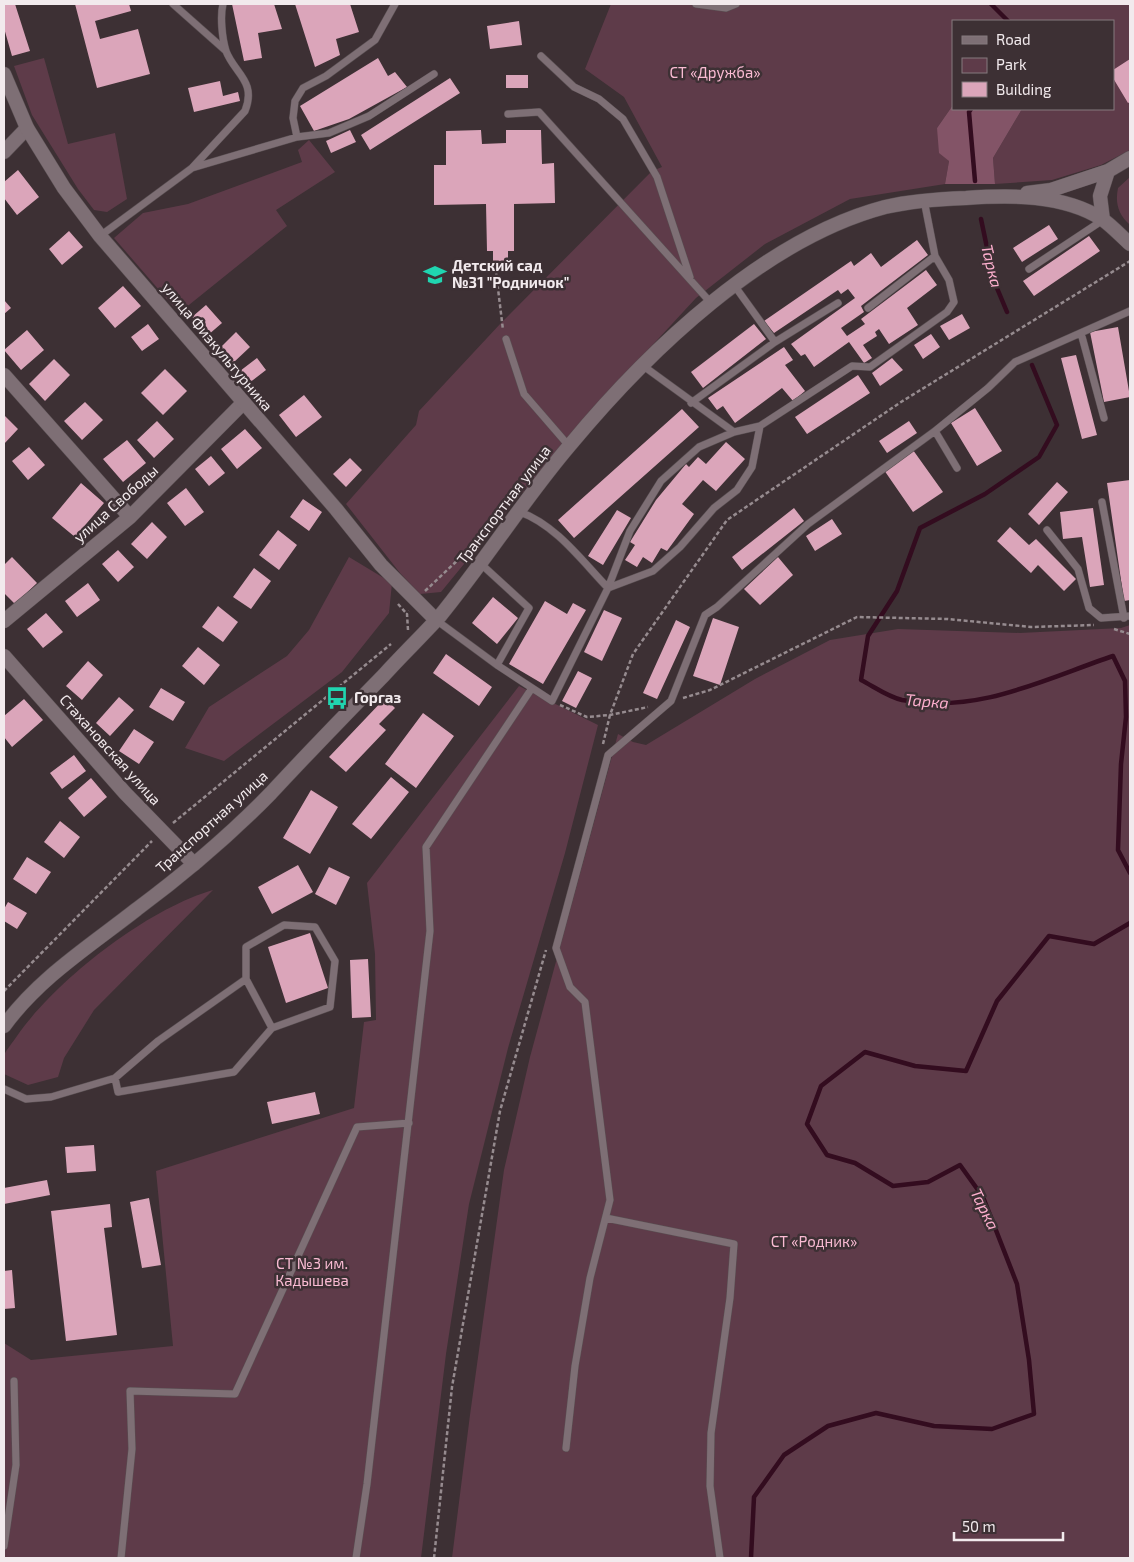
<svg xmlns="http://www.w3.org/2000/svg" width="1134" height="1562" font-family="'Exo 2',sans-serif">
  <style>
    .green { fill: #5e3b49 }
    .forest { fill: #835467 }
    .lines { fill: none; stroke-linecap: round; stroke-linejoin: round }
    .stream { stroke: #330c1f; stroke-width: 4.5 }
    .building { fill: #dba5ba }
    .service-casing { stroke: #594f52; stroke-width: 8 }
    .minor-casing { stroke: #594f52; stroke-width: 15 }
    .tertiary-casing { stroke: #594f52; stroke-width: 15 }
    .path { stroke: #968b8f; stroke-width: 2.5; stroke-dasharray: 4 2.5; stroke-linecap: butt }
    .service { stroke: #7e6f75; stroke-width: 7 }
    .minor { stroke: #7e6f75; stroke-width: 14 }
    .tertiary { stroke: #7e6f75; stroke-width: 14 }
    .labels { text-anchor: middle; stroke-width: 5; stroke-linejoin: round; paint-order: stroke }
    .park-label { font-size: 15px; fill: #fabbd3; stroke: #3d3034 }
    .poi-label { font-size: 15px; font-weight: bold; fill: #f2eaed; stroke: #3d3034; text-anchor: start }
    .street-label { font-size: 15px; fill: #f2eaed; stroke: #3d3034 }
    .water-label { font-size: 16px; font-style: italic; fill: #fdafce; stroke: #3d3034 }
  </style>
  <rect width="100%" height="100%" fill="#3d3034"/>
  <!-- green -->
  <path class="green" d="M611,4h519v146l-29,15 -49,15 -57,4 -2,-26 29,-49h91v-88h-160v84l-16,23 12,33 -4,23 -95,15 -85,45 -69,54 -121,131 -134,163 -21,2 -20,-21 -54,-69 70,-79 3,-14 82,-88 151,-152 10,-4 -38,-70 -39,-28z
    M44,58l24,86 47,-11 12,66 -20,13 -13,-2 -16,-21 -46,-74 -18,-49z
    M309,140l26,32 -59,38 11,16 -108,87 -65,-75 29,-25 45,-9 114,-42 -4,-12z
    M1130,177v48c-12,-11 -15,-22 -12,-37z
    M349,557l43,26 -3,30 -47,59 -118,89 -39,-13 24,-41 78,-51 22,-26z
    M1130,625v933h-678l18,-143 34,-245 26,-113 88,-323 15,8 13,3 109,-66 75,-39 68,-11 122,4 101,-5z
    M519,686l79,39 -33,128 -57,195 -39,156 -23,150 -25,204h-417v-215l27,17 142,-14 -17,-175 198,-63 10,-86 12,-2 -1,-66 -8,-71z
    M213,890l-119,120 -30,48 -6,19 -30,8 -24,-11c0,-5 -2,-14 0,-19 3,-6 9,-13 13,-19 39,-56 130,-127 196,-146z"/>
  <!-- forest -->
  <path class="forest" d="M953,105v4h69l-29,49 2,26h-50l4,-23 -10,-8 -2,-25z"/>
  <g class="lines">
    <!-- stream -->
    <path class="stream" d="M991,4l17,17
      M971,109l-2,3 6,69
      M981,219l13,62 13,31
      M1032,365l25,60 -18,32 -54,37 -65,34 -23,63 -29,45 -7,44c12,6 27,17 41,20 77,14 140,-20 211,-44l12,25 1,36 -5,47 -3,86 12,23
      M751,1558l3,-61 30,-42 44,-29 48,-13 58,13 58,3 42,-15 -5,-54 -12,-76 -34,-87 -23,-32 -32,17 -35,4 -38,-23 -28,-8 -20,-31 14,-38 44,-34 50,14 51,5 31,-70 52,-65 45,8 36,-21"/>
  </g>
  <!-- building -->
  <path class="building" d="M4,4h11l15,47 -18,5 -8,-28z
    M75,4h54l2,7 -36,10 5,18 38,-10 12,45 -53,14z
    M232,4h42l8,25 -24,4 4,25 -18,3z
    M295,4h55l9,28 -23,7 4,16 -25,12z
    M519,21l3,24 -32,4 -3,-23z
    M378,58l10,18 7,-4 12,15 -58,32 -35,12 -14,-25z
    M1130,59v43l-2,1 -15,-25v-8z
    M506,75h22v13h-22z
    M450,78l10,15 -90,57 -9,-15z
    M220,81l3,15 15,-4 2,9 -46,11 -6,-24z
    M350,130l6,12 -25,11 -5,-12z
    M481,130l1,14 24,-1v-13h35l1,34 12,-1 1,40 -41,1v47h-6v11h-15v-11h-6l-1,-47 -52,1v-40h12v-34z
    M18,170l21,27 -22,18 -13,-17v-16z
    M1049,225l9,14 -36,23 -9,-14z
    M69,231l14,16 -21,18 -13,-16z
    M1089,236l11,15 -66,45 -11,-15z
    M917,240l11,15 -67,51 3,6 -23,16 6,8 18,-12 -4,-5 65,-49 11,15 -30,23 11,17 -29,19 -10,-15 -4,3 2,4 -14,9 9,13 -8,5 -15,-21 -35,25 -9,-13 -4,2 -10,-12 64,-46 -7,-9 -7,5 -3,-4 -64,43 -10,-12 87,-60 3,5 17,-13 10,14z
    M123,286l18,20 -26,22 -17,-20z
    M4,300l7,8 -7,6z
    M206,305l16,18 -14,12 -16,-18z
    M962,314l8,14 -21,12 -9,-14z
    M148,324l11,15 -17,12 -11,-14z
    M754,324l12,15 -63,49 -12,-16z
    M1118,327l12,70 -26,5 -14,-70z
    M27,330l17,20 -23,20 -17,-20z
    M236,332l14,15 -17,16 -14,-14z
    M931,334l9,13 -17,12 -9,-14z
    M784,347l9,13 -8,5 20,26 -12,10 -11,-13 -47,35 -12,-17 -6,4 -9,-12z
    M1076,355l21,80 -15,4 -21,-81z
    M257,358l9,12 -17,13 -9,-12z
    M892,358l11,12 -23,16 -8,-13z
    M54,359l16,16 -25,26 -16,-17z
    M165,369l22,22 -24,24 -22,-22z
    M858,375l12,18 -63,41 -12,-17z
    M304,395l18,22 -26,20 -17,-22z
    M85,402l18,18 -21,20 -18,-19z
    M975,408l27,43 -25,15 -26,-43z
    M682,409l17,18 -125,111 -16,-18z
    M4,415l14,14 -14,15z
    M157,421l17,18 -20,19 -17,-18z
    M909,421l8,12 -30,20 -8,-12z
    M245,429l17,19 -25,21 -16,-20z
    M127,440l19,23 -23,19 -20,-23z
    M726,442l19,17 -29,32 -13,-11 -21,24 12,10 -27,37 -6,-3 -9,15 -9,-6 -6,10 -12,-7 10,-15 -5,-3 26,-42 30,-36 3,3 9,-10 8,7z
    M29,447l16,18 -17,15 -16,-19z
    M913,450l30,42 -30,20 -29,-42z
    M211,456l14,17 -16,13 -14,-17z
    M350,458l12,12 -16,17 -13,-13z
    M1130,480v120l-6,1 -17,-118z
    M1057,482l11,10 -29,33 -11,-11z
    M81,483l23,20 -29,34 -23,-19z
    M186,488l18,24 -19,14 -18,-23z
    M303,499l19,13 -13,19 -19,-14z
    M794,508l10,13 -62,49 -10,-13z
    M1093,508l11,77 -14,2 -8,-50 -19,2 -3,-27z
    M617,510l14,8 -28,47 -15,-9z
    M832,519l10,15 -27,17 -9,-15z
    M152,522l15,15 -20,22 -16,-15z
    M1010,527l19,18 7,-6 40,40 -12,12 -26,-26 -7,8 -34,-32z
    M278,530l19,15 -18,25 -20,-15z
    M118,550l16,17 -16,15 -16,-18z
    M12,557l25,26 -22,21 -11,-11v-28z
    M778,557l15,18 -33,30 -16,-16z
    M254,568l17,13 -20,28 -18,-12z
    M88,583l12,17 -23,17 -12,-16z
    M493,597l25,21 -21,26 -25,-21z
    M545,601l22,13 6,-11 13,7 -43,74 -34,-20z
    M218,606l20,16 -15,20 -21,-15z
    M604,610l18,8 -20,43 -18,-9z
    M46,613l17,19 -20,16 -16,-19z
    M713,618l26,9 -19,58 -27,-9z
    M676,620l14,7 -33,72 -14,-6z
    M198,647l22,18 -16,20 -22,-19z
    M446,654l46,33 -13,19 -46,-33z
    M88,661l15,14 -21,25 -16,-14z
    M578,671l14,7 -16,30 -14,-7z
    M161,688l24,14 -12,19 -24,-14z
    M119,697l15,13 -24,26 -14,-13z
    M385,698l10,10 -16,16 7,6 -40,42 -17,-15z
    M24,699l19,21 -31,27 -8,-10v-21z
    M423,713l31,23 -38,52 -31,-24z
    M134,729l20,13 -15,22 -20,-13z
    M74,755l12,16 -24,18 -12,-16z
    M391,777l18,15 -38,47 -19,-15z
    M91,778l16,19 -23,20 -16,-19z
    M311,790l27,17 -28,47 -27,-16z
    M60,821l20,16 -16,21 -20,-16z
    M27,857l24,15 -15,22 -23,-15z
    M298,865l15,27 -41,22 -14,-27z
    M329,867l21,10 -14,28 -21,-11z
    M8,902l19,11 -10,16 -13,-8v-12z
    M310,933l18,55 -42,15 -18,-56z
    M368,959l3,58 -19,1 -2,-58z
    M315,1092l5,22 -48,10 -5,-22z
    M94,1145l2,26 -29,2 -2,-26z
    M47,1180l3,15 -46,9v-16z
    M149,1198l12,67 -19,3 -12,-66z
    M110,1204l2,23 -8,1 13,107 -51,6 -15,-130z
    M12,1270l3,38 -11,1v-38z"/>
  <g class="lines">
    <defs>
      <path id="service" d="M173,4l53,47
        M696,4l30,4 10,-4
        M541,56l33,31 25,12 24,20 34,58 33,100
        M508,114l31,-2 173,192
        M297,137l-4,-19 2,-17 8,-13 23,-12 49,-36 20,-36
        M192,168l105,-31 32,-4 40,-17 65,-42
        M100,236l92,-68 53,-57c12,-30 -11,-38 -19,-60 -4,-13 -6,-35 -3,-47
        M1029,269l74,-49
        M734,285l41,57
        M868,308l67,-52 -11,-56
        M1081,333l23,85
        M506,339l18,55 45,52
        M691,403l84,-61 63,-39
        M760,426l92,-60 18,1 77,-55 7,-10 -5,-22 -14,-24
        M957,468l-22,-37 53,-43 27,-26 115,-51
        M1102,502l22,116
        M520,512c36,13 62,49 88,76l45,-17 27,-24 34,-39 23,-18 15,-23 8,-41 -26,6 -92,-67
        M1047,530l31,39 11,39 12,10 29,-2
        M481,564l48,44 -32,57
        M436,620l61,45 55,36 56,-113 22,-57 31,-50 38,-34 35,-15
        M115,1078l3,14 116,-20 38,-44 58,-21 5,-46 -20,-34 -31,-2 -38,22v32l26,49
        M4,1089l22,10 25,-2 64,-19 43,-37 88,-62
        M606,1218l128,26 -4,54 -19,135 -1,53 10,72
        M566,1448l9,-82 15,-88 20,-78 -25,-198 -15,-15 -14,-39 52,-193 63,-54 34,-86 12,-8 91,-83 127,-93
        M4,1546l12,-81 -2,-84
        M121,1558l11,-109 -2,-58 105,3 122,-267 52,-4
        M356,1558l11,-74 63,-553 -4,-84 106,-159"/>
      <path id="minor" d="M4,152l23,-24
        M4,375l126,142
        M4,621l126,-104 113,-114
        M4,656l121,137 69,71"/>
      <path id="tertiary" d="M4,74l23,54 37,60 36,48 236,273 45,56 55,55
        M1027,193l24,-3 57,-19
        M1103,220l-3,-24 8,-25 22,-13
        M4,1026c36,-49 86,-80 133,-117 47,-35 93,-74 134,-116 37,-40 75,-79 113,-118 18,-20 38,-39 56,-59 45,-55 84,-117 130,-171 78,-94 194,-206 315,-238 26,-6 54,-8 81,-9 44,-3 97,-4 136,21 10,7 19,17 28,25"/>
    </defs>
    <!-- service casing -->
    <use href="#service" class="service-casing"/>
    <!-- minor casing -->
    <use href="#minor" class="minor-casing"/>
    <!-- tertiary casing -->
    <use href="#tertiary" class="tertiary-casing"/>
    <!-- path -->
    <path class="path" d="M496,272l7,58
      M425,591l54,-51
      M398,604l9,10
      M1114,629l16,5
      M408,630l-1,-16 2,-3
      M683,698l27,-8 147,-73 91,2 83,8 63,-2
      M560,705l27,12 23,-2 38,-8
      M603,744l7,-29 23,-61 94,-134 174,-118 229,-141
      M173,823l218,-179
      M4,991l148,-150
      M434,1558l18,-171 48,-276 46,-161"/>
    <!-- service -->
    <use href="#service" class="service"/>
    <!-- minor -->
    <use href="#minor" class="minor"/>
    <!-- tertiary -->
    <use href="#tertiary" class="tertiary"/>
  </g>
  <!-- icons -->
  <defs>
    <symbol id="school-bare" viewBox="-9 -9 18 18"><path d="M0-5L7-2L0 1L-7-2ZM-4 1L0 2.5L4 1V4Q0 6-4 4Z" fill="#20d5b0" stroke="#3d3034" stroke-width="2.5" paint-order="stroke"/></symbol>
    <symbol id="bus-bare" viewBox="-9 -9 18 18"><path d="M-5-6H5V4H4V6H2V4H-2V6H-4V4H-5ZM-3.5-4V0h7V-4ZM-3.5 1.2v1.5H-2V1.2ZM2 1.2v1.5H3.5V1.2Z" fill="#20d5b0" stroke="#3d3034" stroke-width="2.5" paint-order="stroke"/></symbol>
  </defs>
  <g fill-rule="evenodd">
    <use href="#school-bare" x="419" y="259" width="32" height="32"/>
    <use href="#bus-bare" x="321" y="682" width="32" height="32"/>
  </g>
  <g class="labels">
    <!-- park labels -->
    <g class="park-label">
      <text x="715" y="78">СТ «Дружба»</text>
      <text x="814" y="1247">СТ «Родник»</text>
      <text x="312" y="1269">СТ №3 им.<tspan x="312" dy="17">Кадышева</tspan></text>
    </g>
    <!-- poi labels -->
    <g class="poi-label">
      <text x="452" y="271">Детский сад<tspan x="452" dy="17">№31 "Родничок"</tspan></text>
      <text x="354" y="703">Горгаз</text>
    </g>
    <!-- street labels -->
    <g class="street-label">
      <text transform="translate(217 347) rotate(50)" y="5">улица Физкультурника</text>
      <text transform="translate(116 504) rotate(-42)" y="5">улица Свободы</text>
      <text transform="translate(504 505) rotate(-53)" y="5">Транспортная улица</text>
      <text transform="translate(110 750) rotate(48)" y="5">Стахановская улица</text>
      <text transform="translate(212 822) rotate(-42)" y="5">Транспортная улица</text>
    </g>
    <!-- water labels -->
    <g class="water-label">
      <text transform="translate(992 266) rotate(76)" y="6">Тарка</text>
      <text transform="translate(927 701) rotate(5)" y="6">Тарка</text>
      <text transform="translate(985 1209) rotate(64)" y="6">Тарка</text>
    </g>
  </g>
  <!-- border -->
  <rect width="1134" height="1562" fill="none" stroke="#f2eaed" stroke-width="10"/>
  <!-- legend -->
  <rect x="952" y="20" width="162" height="90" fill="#3d3034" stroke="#857a7e"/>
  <rect x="962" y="36" width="25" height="8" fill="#7e6f75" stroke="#857a7e"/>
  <text x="996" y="45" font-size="15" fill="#f2eaed">Road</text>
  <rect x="962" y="58" width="25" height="15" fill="#5e3b49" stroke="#857a7e"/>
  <text x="996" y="70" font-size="15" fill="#f2eaed">Park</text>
  <rect x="962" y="82" width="25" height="15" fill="#dba5ba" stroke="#857a7e"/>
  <text x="996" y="95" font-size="15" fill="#f2eaed">Building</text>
  <!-- scale -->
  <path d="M954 1532v8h109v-8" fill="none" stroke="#f2eaed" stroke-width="2.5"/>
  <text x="962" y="1532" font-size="15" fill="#f2eaed" stroke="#3d3034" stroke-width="4" paint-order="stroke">50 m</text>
</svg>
